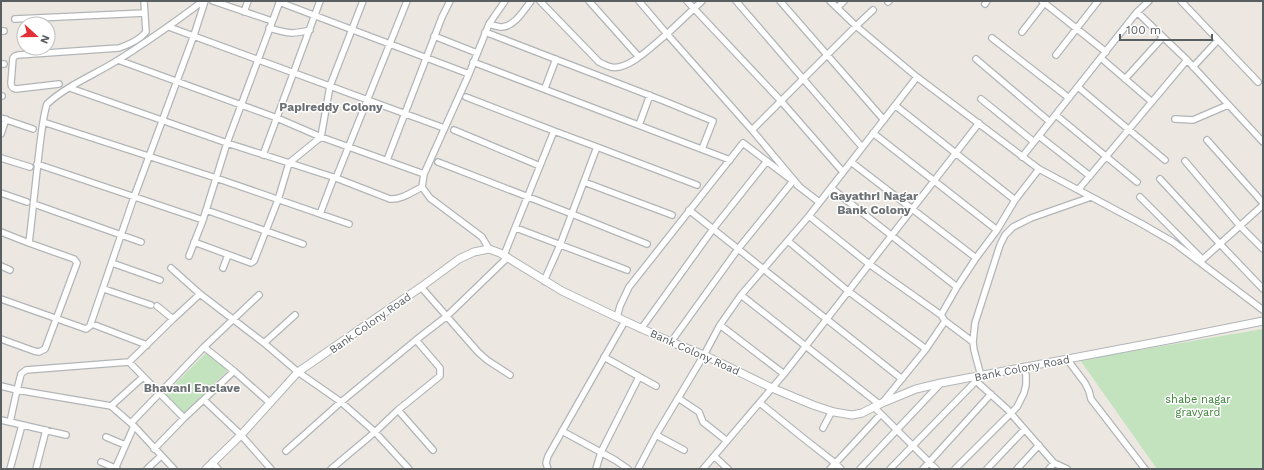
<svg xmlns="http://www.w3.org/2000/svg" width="1264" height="470" font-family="'Work Sans',sans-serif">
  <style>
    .green { fill: #c2e3be }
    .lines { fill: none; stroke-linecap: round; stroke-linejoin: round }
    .minor-casing { stroke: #b2b5b8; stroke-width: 8 }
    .tertiary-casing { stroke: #b2b5b8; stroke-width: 9 }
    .minor { stroke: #fff; stroke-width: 5.5 }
    .tertiary { stroke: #fff; stroke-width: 7 }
    .labels { text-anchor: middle; stroke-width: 3; stroke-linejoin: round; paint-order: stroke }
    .street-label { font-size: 11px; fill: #595e61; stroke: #fff }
    .park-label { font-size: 11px; fill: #3c8337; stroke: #fff }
    .neighbourhood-label { font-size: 12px; font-weight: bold; fill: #6b7073; stroke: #fff }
  </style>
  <rect width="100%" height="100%" fill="#ece8e1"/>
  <!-- green -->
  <path class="green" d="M1263,329v140h-106l-77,-109z
    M206,353l22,17 -44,43 -19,-19z"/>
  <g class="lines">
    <defs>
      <path id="minor" d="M213,1l59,20
        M540,1l59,61c4,2 8,4 12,5 18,4 43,-23 56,-33l85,96 47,56
        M589,1l50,56
        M639,1l28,33 35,-33
        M687,1l94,100 62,71
        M736,1l126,146
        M780,1l104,119
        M830,1l26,25 61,51 122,92 103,55 31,18 90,68
        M1042,1l64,51
        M1181,1l77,81
        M279,2l190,72
        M888,2l1,-1
        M985,4l2,-3
        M837,8l7,-7
        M244,12l4,-11
        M1137,12l50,48 76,82
        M15,19l130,-6
        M489,24c4,1 9,3 13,3 13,-1 22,-17 29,-26
        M169,27l275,101
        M269,28c18,5 22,7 41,2
        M1,31h3
        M485,32l179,69 49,20 -11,28
        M1022,32l24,-31
        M434,36l43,17
        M992,38l77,60
        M1056,55l42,-54
        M1101,58l51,44
        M976,59l74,63
        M118,60l159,58 44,19 103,37
        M473,62l257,98
        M1,64h3
        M1193,67l25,-27
        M1125,79l38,-42
        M59,84l-43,5c-4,-1 -5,-2 -5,-6l2,-25 2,-2 3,-1 101,-7c9,-3 21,-9 27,-16l-2,-31
        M1078,87l87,73
        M70,88l157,55 109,35 54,21c11,1 22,-7 32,-12
        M545,88l11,-29
        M1,96h1
        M466,97l88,34
        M981,99l53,43
        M896,106l119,94
        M1056,115l81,67
        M1,118l32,11
        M1175,119l18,1 35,-15
        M43,122l173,56 133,46
        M639,125l11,-30
        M454,130l86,36
        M752,130l104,-104 17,-16
        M873,133l124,97
        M1,134l5,-15
        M1039,136l51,40
        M1207,140l56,63
        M597,147l100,38
        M263,155l57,-154
        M1022,157l115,-145 12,-11
        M1,158l29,9
        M387,160l55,-143 8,-16
        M1185,161l55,65 23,23
        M438,162l134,52 75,30
        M851,162l125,96
        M37,164l166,56
        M336,178l71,-177
        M1160,179l60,65 43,45
        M584,182l88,33
        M797,185l22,17
        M831,188l126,99
        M1078,190l109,-130
        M1,193l26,9
        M1140,197l62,62
        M34,204l107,38
        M206,210l97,34
        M689,210l213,169
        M320,214l14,-37
        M809,216l60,48 72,51 4,6 28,21
        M516,228l111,42
        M1,232l28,11c4,-33 7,-66 11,-99 2,-14 3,-28 7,-40 19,-18 49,-30 71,-44 29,-18 57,-38 85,-59
        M788,241l60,50 78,58
        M194,242l57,21 3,-2 24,-61 11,-37 32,-26 9,-51 33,-85
        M489,249l-7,-12 -52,-39 -8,-11 2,-13 45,-100 20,-50 16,-23
        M504,255l50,-124 43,16 -37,98 -16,36
        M189,256l14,-36 24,-77 53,-142
        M1201,261l62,-56
        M112,263l48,17
        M1,266l9,4
        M171,268l29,26 64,49 34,29 43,30 34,30 23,-22 42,-34v-8l-24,-28
        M223,268l5,-13
        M421,287l57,65 9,8 23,15
        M104,289l47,16
        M741,295l138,109
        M1,299l85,30 4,-3 44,-129 60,-162 11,-34
        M157,306l16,13
        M941,315l16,-28 19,-29 21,-28 18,-30 24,-31
        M617,317l3,-11 9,-19 114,-144 46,35
        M92,324l55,21
        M720,325l64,49
        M641,329l72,-100 54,-68
        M1,339l33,12 5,1 6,-3 32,-86 -3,-4 -45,-16
        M671,342l67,-93 55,-68
        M264,343l31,-28
        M204,347l30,24 36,32
        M604,357l52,29
        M1067,359l18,24 4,8 2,8 54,70
        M129,362l55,56
        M1,386l16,4 -7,32
        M678,398l21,14 4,10 24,19
        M204,400l37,35 30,34
        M883,402l43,-53 19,-28
        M760,403l42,34 33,26 6,6
        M111,406l32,-29
        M874,407l62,62
        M398,410l35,40
        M1,420l65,15
        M131,423l73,-76 55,-52
        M823,428l9,-17
        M562,431l53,29 13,9
        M656,435l28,15
        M106,437l19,8
        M154,449l30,-31 50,-47
        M286,451l55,-49 75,-62 31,-24 61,-59
        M714,456l14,13
        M101,462l16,7
        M212,462l6,7
        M10,469l12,-44
        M36,469l10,-39
        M115,469l19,-43
        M147,469l14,-13
        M174,469l-40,-43 -23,-20 -94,-16 4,-16 5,-4 103,-8 44,-43 27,-25
        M331,469l44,-37 34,37
        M548,469l-2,-6 2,-7 77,-135
        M596,469l5,-17 38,-75
        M638,469l18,-34 48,-80 16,-30 21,-30 68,-79 108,-139
        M703,469l81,-95 195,-251
        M830,469l51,-55
        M860,469l81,-86
        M890,469l86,-88
        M923,469l68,-75
        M955,469l62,-62 7,-14 2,-8v-10l-3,-8
        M987,469l37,-39
        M1017,469l22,-24
        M1049,469l5,-6
        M1067,469l-13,-6 -47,-54 -31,-28 5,-5 -7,-26 -1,-8 2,-19 25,-78 5,-10 8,-8 18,-9 60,-21"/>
      <path id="tertiary" d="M206,469l35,-34 57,-63 123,-85 38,-28 15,-7 15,-3 11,4 62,38 63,30 46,21 33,13 68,33 41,17 21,7 18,3 10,-2 20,-10 34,-14 25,-6 232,-44 90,-18"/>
    </defs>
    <!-- minor casing -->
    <use href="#minor" class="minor-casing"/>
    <!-- tertiary casing -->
    <use href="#tertiary" class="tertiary-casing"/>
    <!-- minor -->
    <use href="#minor" class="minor"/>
    <!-- tertiary -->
    <use href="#tertiary" class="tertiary"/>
  </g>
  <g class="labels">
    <!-- street labels -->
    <g class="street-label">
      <text transform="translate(370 323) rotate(-35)" y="4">Bank Colony Road</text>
      <text transform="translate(695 352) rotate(24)" y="4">Bank Colony Road</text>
      <text transform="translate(1022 368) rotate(-11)" y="4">Bank Colony Road</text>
    </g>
    <!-- park labels -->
    <g class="park-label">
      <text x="1198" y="403">shabe nagar<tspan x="1198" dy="13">gravyard</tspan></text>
    </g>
    <!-- neighbourhood labels -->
    <g class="neighbourhood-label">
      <text x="331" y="111">Papireddy Colony</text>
      <text x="874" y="200">Gayathri Nagar<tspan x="874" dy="14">Bank Colony</tspan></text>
      <text x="192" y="392">Bhavani Enclave</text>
    </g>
  </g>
  <!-- border -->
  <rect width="1264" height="470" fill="none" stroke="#595e61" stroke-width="4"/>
  <!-- north arrow -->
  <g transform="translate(36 36) rotate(111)"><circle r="19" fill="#ffffff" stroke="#bdbfc0"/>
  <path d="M0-3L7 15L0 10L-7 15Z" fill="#e33037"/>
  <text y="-6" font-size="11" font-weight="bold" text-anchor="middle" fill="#595e61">N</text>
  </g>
  <!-- scale -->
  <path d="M1120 34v6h92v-6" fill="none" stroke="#595e61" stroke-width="2"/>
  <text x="1126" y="34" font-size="12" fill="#595e61" stroke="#ffffff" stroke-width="3" paint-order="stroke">100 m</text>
</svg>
